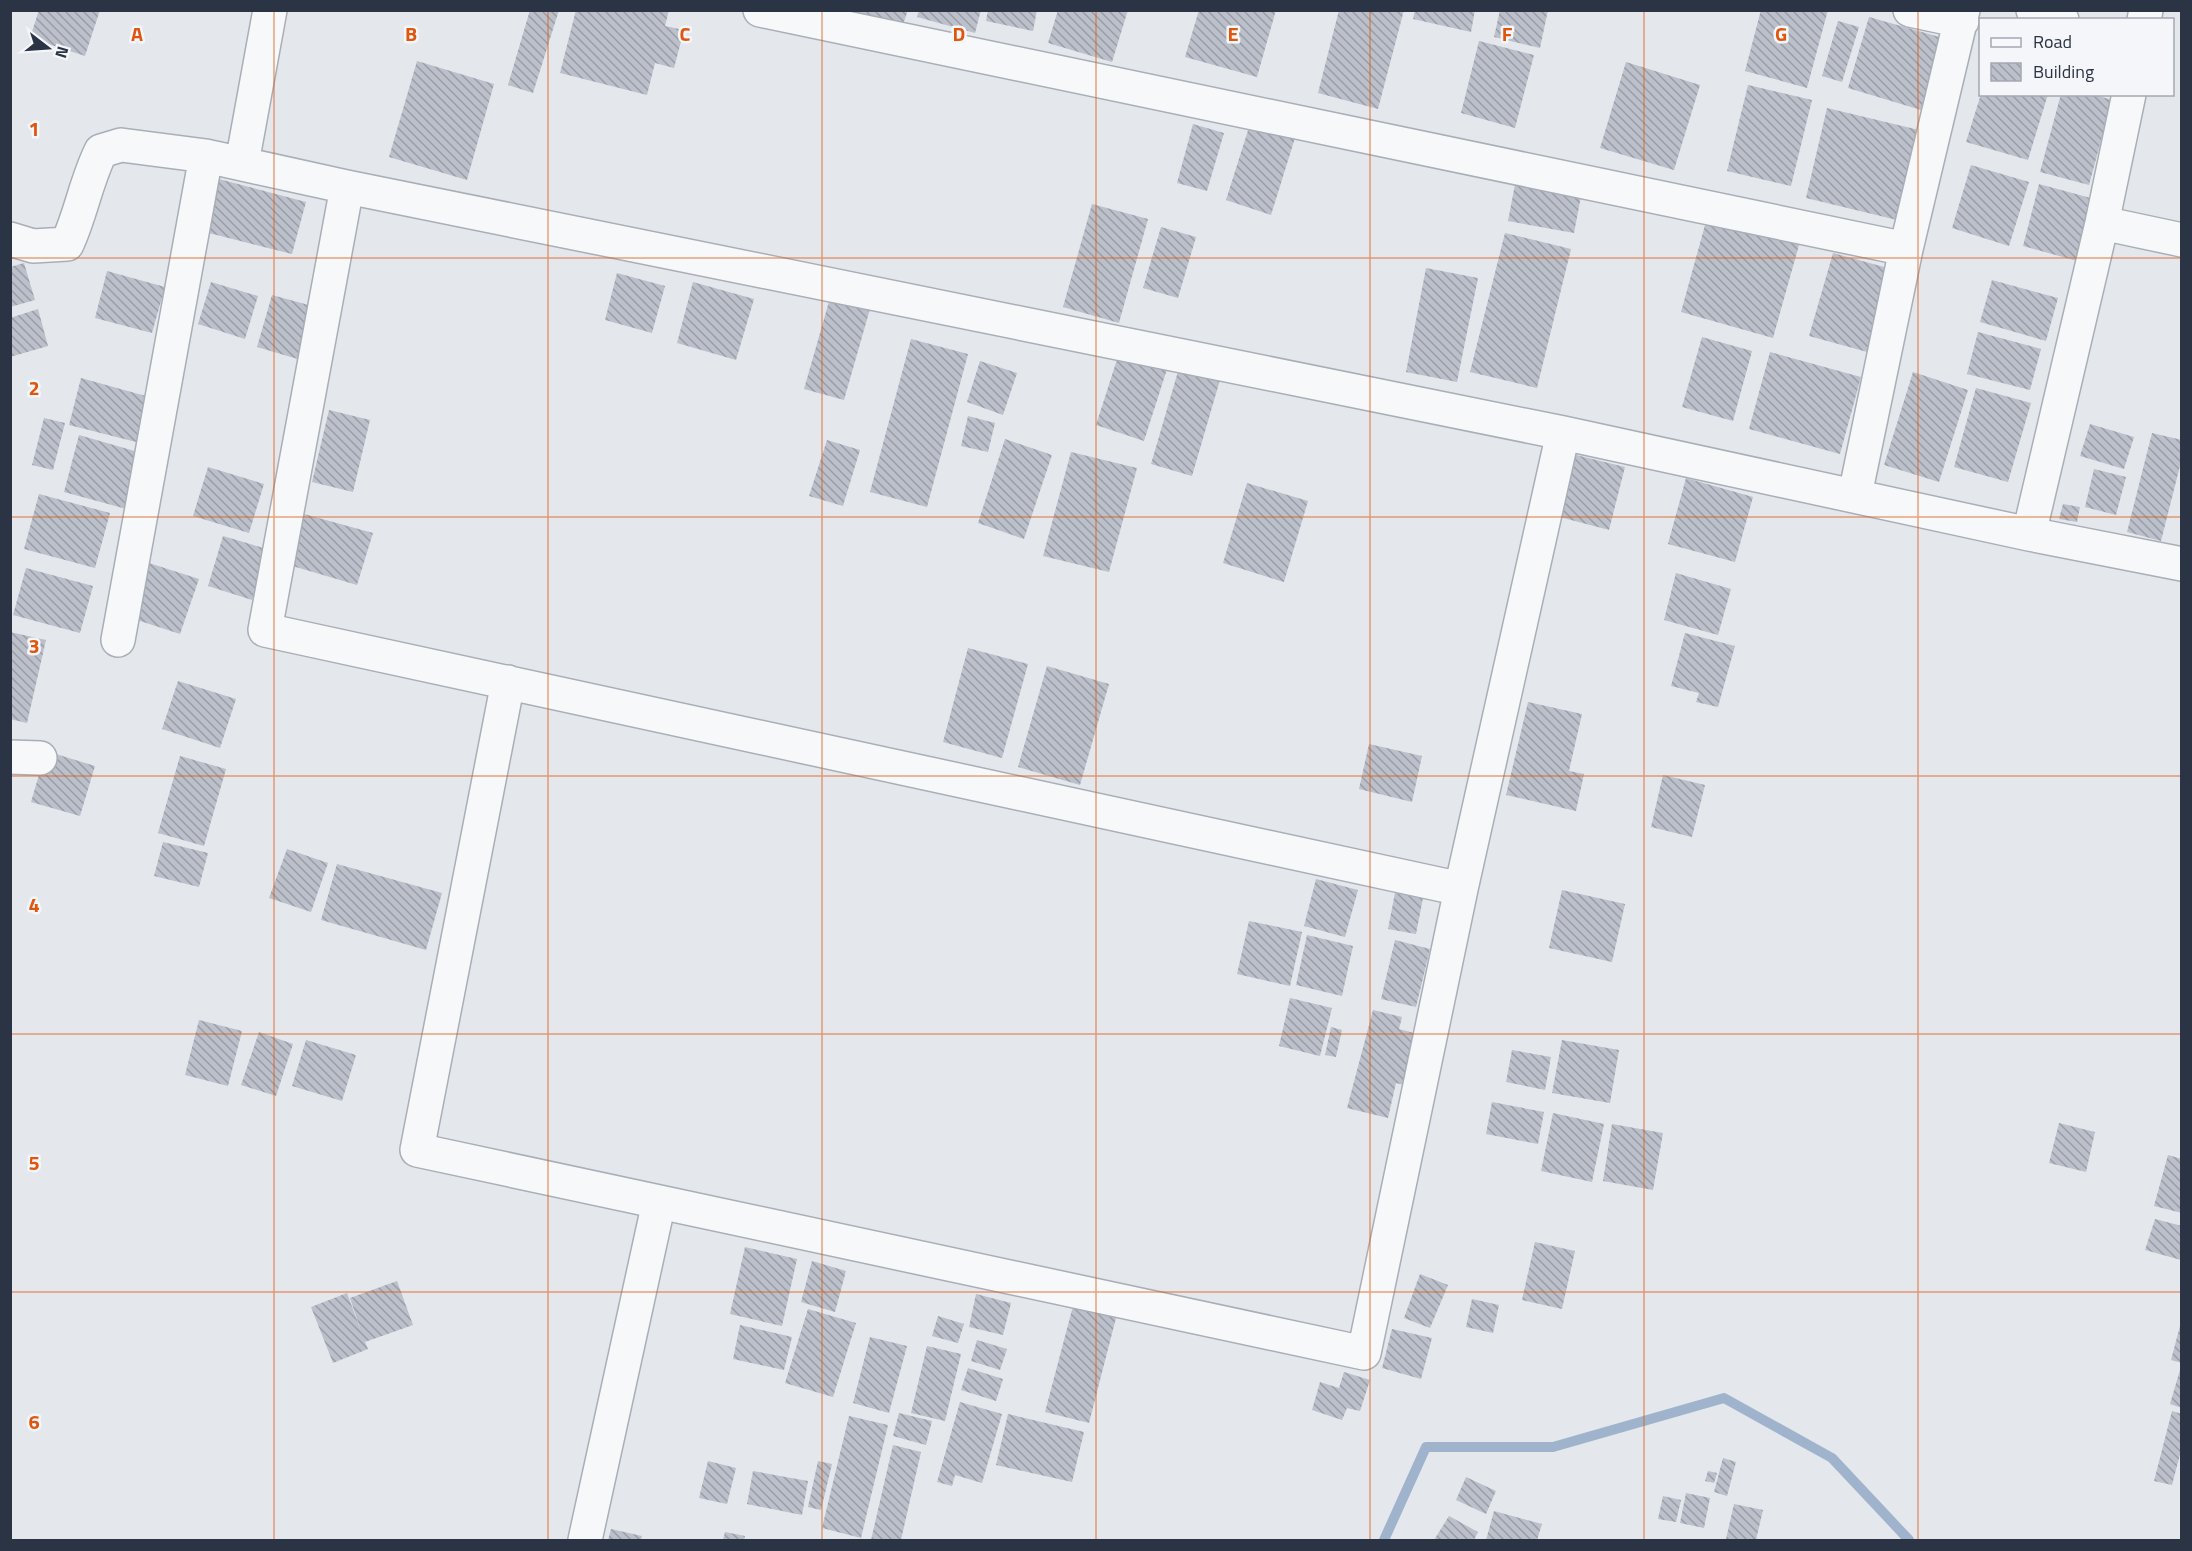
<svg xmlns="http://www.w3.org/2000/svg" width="2192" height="1551" font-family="'Titillium Web',sans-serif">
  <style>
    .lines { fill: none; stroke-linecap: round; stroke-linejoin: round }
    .stream { stroke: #9fb4cc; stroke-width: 10 }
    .building { fill: url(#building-back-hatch) }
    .minor-casing { stroke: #a9aeb7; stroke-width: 36 }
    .minor { stroke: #f7f8fa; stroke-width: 33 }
    .grid { fill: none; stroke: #df570f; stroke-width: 1.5; stroke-opacity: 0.55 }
    .grid-label { font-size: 20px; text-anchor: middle; font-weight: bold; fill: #df570f; stroke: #f4f6f9; stroke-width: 5; stroke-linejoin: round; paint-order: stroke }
  </style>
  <defs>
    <pattern id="building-back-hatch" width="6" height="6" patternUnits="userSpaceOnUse" patternTransform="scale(1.5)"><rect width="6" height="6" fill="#bbc0ca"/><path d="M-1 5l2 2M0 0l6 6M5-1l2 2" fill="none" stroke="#989da6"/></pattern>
  </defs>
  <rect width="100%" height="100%" fill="#e4e7ec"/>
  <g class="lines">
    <!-- stream -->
    <path class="stream" d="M1384,1540l42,-93h127l171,-49 108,60 77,82"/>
  </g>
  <!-- building -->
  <path class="building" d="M39,10h61l-15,46 -55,-18z
    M530,10h29l-26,83 -25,-8z
    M576,10h93l-4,16 19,4 -10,38 -19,-5 -8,32 -87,-22z
    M847,10h61l-8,23 -54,-20z
    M919,10h62l-6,23 -58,-16z
    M988,10h49l-4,21 -47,-10z
    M1058,10h70l-16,52 -64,-19z
    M1199,10h77l-19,67 -72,-20z
    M1339,10h65l-26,99 -60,-16z
    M1415,10h60l-4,22 -58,-13z
    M1500,10h48l-8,38 -46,-11z
    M1761,10h67l-21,78 -62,-17z
    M1869,17l74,21 -22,72 -73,-22z
    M1838,21l21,6 -17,55 -20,-6z
    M1479,41l55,14 -19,73 -54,-15z
    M417,61l77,23 -27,96 -78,-23z
    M1626,62l74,23 -26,85 -74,-22z
    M1748,85l64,15 -21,86 -64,-15z
    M1981,94h67l-20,66 -62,-18z
    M2061,94h31l20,6 -23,85 -49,-13z
    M1827,108l92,22 -22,90 -91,-22z
    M1193,124l31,9 -17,58 -30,-8z
    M1250,124l45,14 -24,77 -45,-15z
    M1971,165l58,17 -20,64 -57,-18z
    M1517,174l66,12 -9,47 -66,-12z
    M219,179l87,23 -14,52 -87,-22z
    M2039,184l59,16 -17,62 -58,-16z
    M1092,204l56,15 -29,104 -56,-16z
    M1707,218l92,27 -26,93 -92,-26z
    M1161,227l35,10 -18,61 -35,-10z
    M1505,233l66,16 -34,139 -67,-16z
    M1833,253l62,17 -24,83 -62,-17z
    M24,263l11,37 -25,7v-40z
    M1426,268l52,10 -21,104 -51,-10z
    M107,271l58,16 -13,46 -57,-15z
    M617,273l48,13 -13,47 -47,-13z
    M1992,280l66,18 -12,43 -66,-19z
    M211,282l47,14 -13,43 -47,-15z
    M693,282l61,17 -18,61 -59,-17z
    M832,291l40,11 -28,98 -40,-11z
    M272,295l44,12 -15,53 -44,-13z
    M38,309l10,37 -38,11v-39z
    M1978,332l63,17 -11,41 -63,-16z
    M1702,337l50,14 -19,70 -51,-14z
    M911,339l57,15 -41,153 -57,-15z
    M1120,350l48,16 -24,75 -48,-16z
    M1770,352l91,25 -21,77 -91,-25z
    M980,361l37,12 -14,42 -36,-13z
    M1179,368l41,12 -28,96 -41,-12z
    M1913,372l55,18 -29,92 -55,-17z
    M81,378l72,20 -13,45 -71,-18z
    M1976,388l55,15 -23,79 -54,-15z
    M329,410l41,10 -17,72 -41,-10z
    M968,416l27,7 -7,29 -27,-6z
    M44,418l21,5 -12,47 -21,-5z
    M2090,424l44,13 -10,32 -44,-13z
    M2152,433l30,7v18l-21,83 -34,-9z
    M79,435l66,19 -15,56 -66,-18z
    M1005,439l47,16 -28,84 -46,-16z
    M827,440l33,10 -17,56 -34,-10z
    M1071,452l66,16 -28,104 -66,-16z
    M1572,454l53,13 -16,63 -53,-14z
    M208,467l56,17 -15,49 -56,-17z
    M2094,469l32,8 -10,38 -31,-8z
    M1686,478l67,19 -18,65 -67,-18z
    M1247,483l61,18 -24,81 -61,-19z
    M39,494l71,19 -15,55 -71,-19z
    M2063,504l17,3 -3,15 -18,-3z
    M304,514l69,19 -16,52 -68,-20z
    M223,536l44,13 -15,51 -44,-14z
    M149,563l50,16 -19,55 -49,-16z
    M26,568l67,18 -13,47 -67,-18z
    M1676,573l55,16 -13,46 -54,-15z
    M10,632l36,8 -19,83 -17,-4z
    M1685,633l50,13 -17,61 -22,-5 3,-9 -28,-7z
    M968,648l60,16 -26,94 -59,-16z
    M1047,666l62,18 -29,101 -62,-18z
    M178,681l58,18 -16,49 -58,-19z
    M1528,702l54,12 -13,57 15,3 -8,37 -70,-16z
    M1369,744l53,12 -10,46 -53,-13z
    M46,751l49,15 -15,50 -49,-14z
    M180,756l46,13 -22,77 -46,-13z
    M1663,775l42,10 -13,52 -41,-10z
    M163,842l45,11 -9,34 -45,-11z
    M287,849l41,14 -17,49 -42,-14z
    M337,864l105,29 -16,57 -105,-30z
    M1316,879l42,11 -13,47 -41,-11z
    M1562,890l63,14 -13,58 -63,-14z
    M1395,893l28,5 -7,36 -28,-5z
    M1249,921l53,11 -12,54 -53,-12z
    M1307,935l46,11 -11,50 -46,-11z
    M1395,940l35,9 -14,58 -35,-8z
    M1290,998l42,10 -12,48 -41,-10z
    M1373,1010l29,7 -3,12 22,6 -13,51 -12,-3 -8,35 -41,-10z
    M199,1020l43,11 -14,55 -43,-11z
    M1331,1027l11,3 -6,27 -11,-2z
    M259,1032l34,12 -17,52 -35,-11z
    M306,1040l50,15 -14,46 -50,-15z
    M1562,1040l57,10 -9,53 -58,-10z
    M1512,1050l39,7 -6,33 -39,-8z
    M1492,1102l52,10 -6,32 -52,-10z
    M1553,1113l51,11 -12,58 -51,-11z
    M2059,1123l36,9 -9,40 -37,-9z
    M1612,1124l51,9 -10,57 -50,-9z
    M2168,1155l14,4v54l-28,-7z
    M2155,1219l27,7 -1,34 -36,-10z
    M1535,1242l40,9 -13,58 -40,-9z
    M745,1247l52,12 -15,67 -52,-12z
    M812,1261l34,10 -11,41 -34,-10z
    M1420,1274l28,11 -18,43 -26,-10z
    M397,1281l16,44 -48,17 3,7 -35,14 -22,-56 36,-14 14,38 -11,-33z
    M976,1294l35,9 -8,32 -34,-8z
    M1472,1299l27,6 -6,28 -27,-6z
    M1073,1306l43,12 -27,105 -44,-11z
    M808,1309l48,14 -23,74 -48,-14z
    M938,1316l26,8 -6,19 -26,-7z
    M2181,1322h1v41l-11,-3z
    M740,1325l52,12 -8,33 -51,-11z
    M1392,1329l40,9 -11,41 -39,-11z
    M870,1337l37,9 -18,67 -36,-10z
    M977,1340l30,9 -7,21 -29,-9z
    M927,1346l34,8 -16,67 -34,-8z
    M2182,1363v45l-12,-4z
    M968,1368l35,11 -7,22 -35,-11z
    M1344,1372l26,8 -10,31 -13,-3 -5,12 -30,-10 8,-28 19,6z
    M960,1402l42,12 -20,69 -27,-8 -3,11 -15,-4z
    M2172,1411l10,3v33l-10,38 -18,-4z
    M899,1413l33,8 -6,24 -33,-9z
    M1008,1414l76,18 -12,50 -76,-17z
    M849,1416l39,9 -27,113 -39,-10z
    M893,1445l28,7 -20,88h-30z
    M1723,1458l13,4 -9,34 -13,-4z
    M708,1461l28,7 -9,36 -28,-6z
    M818,1461l14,3 -11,46 -13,-3z
    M753,1471l55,10 -6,34 -55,-11z
    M1708,1471l9,2 -3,10 -9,-2z
    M1466,1477l30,14 -10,23 -30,-14z
    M1686,1493l24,5 -6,30 -24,-5z
    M1663,1496l18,4 -5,22 -18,-3z
    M1734,1504l29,6 -7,30 -30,-1z
    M1494,1511l48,13 -5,16h-51z
    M1449,1516l29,16 -4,8h-40z
    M611,1529l31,7 -1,4h-33z
    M725,1532l20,4 -1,4h-21z"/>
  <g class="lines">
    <defs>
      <path id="minor" d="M760,10l1146,239
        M1910,10l52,11
        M2033,10l29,10
        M2144,20l2,-10
        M242,163l28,-153
        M347,187l-82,443 1196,259
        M2102,223l80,17
        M10,239l23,7 34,-2c14,-30 19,-63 34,-93l20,-6 85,11 141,31 1216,246 466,101 153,30
        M1855,495l51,-246 57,-239
        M2029,534l73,-311 27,-129
        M118,640l88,-484
        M508,682l-91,468 947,203 97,-464 102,-456
        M10,757l30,1
        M585,1540l74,-338"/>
    </defs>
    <!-- minor casing -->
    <use href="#minor" class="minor-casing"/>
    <!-- minor -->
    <use href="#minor" class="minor"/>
  </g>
  <!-- grid -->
  <path class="grid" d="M274,10v1530M548,10v1530M822,10v1530M1096,10v1530M1370,10v1530M1644,10v1530M1918,10v1530M10,258h2172M10,517h2172M10,776h2172M10,1034h2172M10,1292h2172"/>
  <g class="grid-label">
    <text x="137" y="41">A</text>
    <text x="411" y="41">B</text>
    <text x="685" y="41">C</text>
    <text x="959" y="41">D</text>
    <text x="1233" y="41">E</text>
    <text x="1507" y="41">F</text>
    <text x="1781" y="41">G</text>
    <text x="34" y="136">1</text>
    <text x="34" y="395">2</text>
    <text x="34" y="653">3</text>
    <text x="34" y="912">4</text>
    <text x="34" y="1170">5</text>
    <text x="34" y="1429">6</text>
  </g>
  <!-- border -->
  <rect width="2192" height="1551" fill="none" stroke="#2b3445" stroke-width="24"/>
  <!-- legend -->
  <rect x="1979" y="18" width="195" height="78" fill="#f4f6f9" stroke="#a4a8b1" stroke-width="1.5"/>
  <rect x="1991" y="38" width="30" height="9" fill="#f7f8fa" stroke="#a4a8b1" stroke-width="1.5"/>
  <text x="2033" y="48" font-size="18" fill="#2b3445">Road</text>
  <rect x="1991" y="63" width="30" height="18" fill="url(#building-back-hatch)" stroke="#a4a8b1" stroke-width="1.5"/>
  <text x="2033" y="78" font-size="18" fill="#2b3445">Building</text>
  <!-- north arrow -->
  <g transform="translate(48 48) rotate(107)" stroke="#f4f6f9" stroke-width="4.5" paint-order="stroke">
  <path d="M0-4.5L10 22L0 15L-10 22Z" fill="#2b3445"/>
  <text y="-9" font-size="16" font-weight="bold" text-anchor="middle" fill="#2b3445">N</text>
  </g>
</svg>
